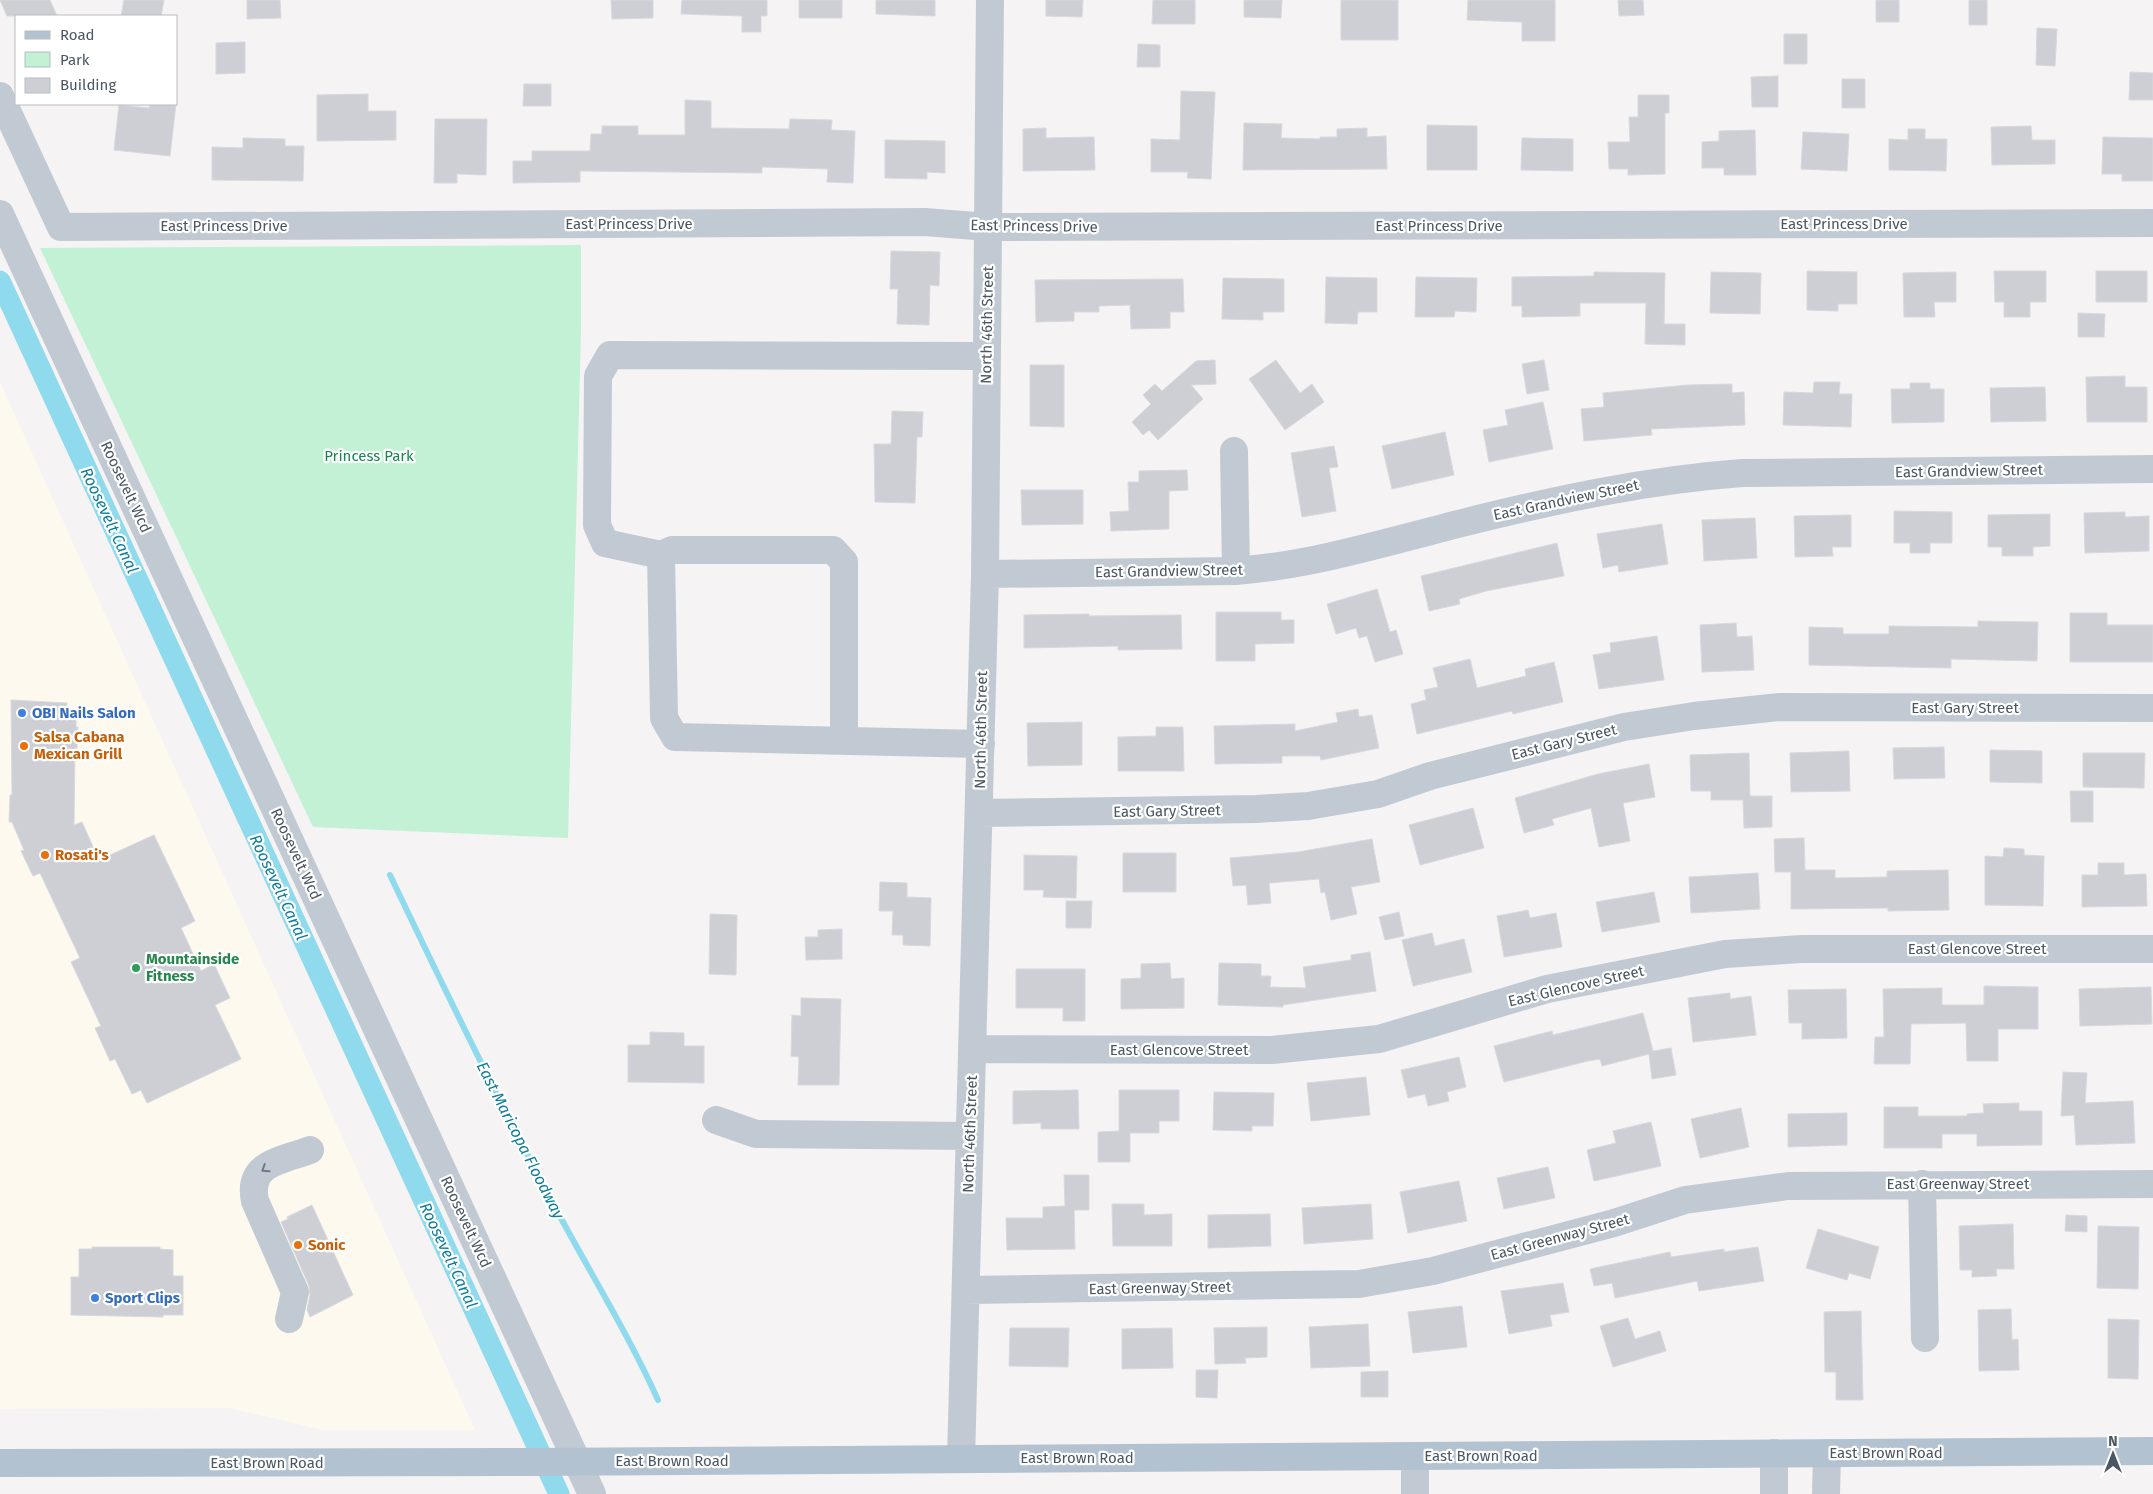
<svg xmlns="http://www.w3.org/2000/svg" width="2153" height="1494" font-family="'Fira Sans',sans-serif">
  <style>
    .commercial { fill: #fdf9ef }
    .green { fill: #c3f1d5 }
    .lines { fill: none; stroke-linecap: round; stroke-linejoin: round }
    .stream { stroke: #90daee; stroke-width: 6 }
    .canal { stroke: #90daee; stroke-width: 21 }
    .building { fill: #cdcfd5; stroke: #d7d9de }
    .minor { stroke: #c1cad2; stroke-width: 28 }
    .major { stroke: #b3c2d1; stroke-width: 28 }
    .oneway { stroke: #6e7983 }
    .shop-dot { fill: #3f7fe0; stroke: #fff; stroke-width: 2 }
    .food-dot { fill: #e8710a; stroke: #fff; stroke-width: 2 }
    .leisure-dot { fill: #2e9e5b; stroke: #fff; stroke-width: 2 }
    .labels { text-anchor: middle; stroke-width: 4.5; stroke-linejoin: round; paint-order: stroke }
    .street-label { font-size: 15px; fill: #4a5661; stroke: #fff }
    .park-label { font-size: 15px; fill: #17864f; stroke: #fff }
    .shop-label { font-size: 15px; font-weight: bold; fill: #366cbe; stroke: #fff; text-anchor: start }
    .food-label { font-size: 15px; font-weight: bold; fill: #c56008; stroke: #fff; text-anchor: start }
    .leisure-label { font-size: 15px; font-weight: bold; fill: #27864d; stroke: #fff; text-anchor: start }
    .water-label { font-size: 16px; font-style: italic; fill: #0c7c9b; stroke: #fff }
  </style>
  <rect width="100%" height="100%" fill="#f5f3f3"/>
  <!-- commercial -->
  <path class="commercial" d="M0,382l475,1048h-152l-94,-22 -229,1z"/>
  <!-- green -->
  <path class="green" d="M581,245v87l-13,506 -255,-11 -273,-579z"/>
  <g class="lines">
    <!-- stream -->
    <path class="stream" d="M390,875c51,107 103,214 158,319 36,69 78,135 110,206"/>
    <!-- canal -->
    <path class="canal" d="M0,281l559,1213"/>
  </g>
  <!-- building -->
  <path class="building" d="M0,0h50l7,16h-50z
    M124,0h40l-3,16h-40z
    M247,0h33l1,18 -34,1z
    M611,0h42v18l-41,1z
    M682,0h85v16h-6v16h-19v-16l-61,-2z
    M799,0h43v18h-43z
    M876,0h59v16l-59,-2z
    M1046,0h37l-1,17 -36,-1z
    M1153,0h42v24h-43z
    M1244,0h38l-1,18 -37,-1z
    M1341,0h57v40h-57z
    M1468,0h87v41h-33v-19l-55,-2z
    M1618,0h25l1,15 -25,1z
    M1876,0h23v22h-23z
    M1969,0h18v25h-18z
    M2037,28l20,1 -2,37 -19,-1z
    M1784,34h23v30h-23z
    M245,42v31l-29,1v-31z
    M1138,44l22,1v22h-23z
    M2130,72l23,1v27h-24z
    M1778,76v31h-26l-1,-30z
    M1842,79h23v29h-23z
    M524,84h27v22h-28z
    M1181,91l34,1 -4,87 -24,-1 1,-6h-37v-33l29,1z
    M368,94v17h28v29l-79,1v-46z
    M1638,95h31v18h-4v61l-37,1v-6h-19l-1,-27h22l-1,-25h9z
    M685,100l26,1v27l78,1 1,-10 42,1 -1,10 24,1 -2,52 -26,-1 1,-13 -66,-2v6l-182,-2v11l-67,1v-22h19v-10h58l1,-17h11v-8h36v9h47z
    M150,104h26l-6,52 -56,-6 5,-45 30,3z
    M435,119h52l-1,56 -29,-1v9h-23z
    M1244,123l38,1 -1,14 39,1v-2h17v-8l30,-1v9l19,-1 1,33 -144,1z
    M1427,125l50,1v44h-50z
    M2031,126l1,14h23v24l-63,1 -1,-38z
    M1046,128v10l48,-1 1,33 -72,1v-42z
    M1908,129h17v10h22l-1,32 -57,-1v-31l19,1z
    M1755,130l1,45h-32v-7h-22v-26l17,-1v-10z
    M1803,132l46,2 -2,37 -46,-2z
    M2103,137l50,1v43h-31v-7h-20z
    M243,138l42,1v7h19l-1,35 -91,-1v-33l31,1z
    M1522,138l51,1v32l-52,-1z
    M885,140l60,1v32l-18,-1v7l-42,-1z
    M891,251l49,1 -1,34 -9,-1 -1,40 -32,-1 1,-35h-8z
    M1807,271l50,1v32h-19v7l-31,-1z
    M1994,271h52v31h-16v15h-26v-15h-9z
    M2096,271h51v31h-51z
    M1594,272l71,1 -1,51h21v21l-40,-1 1,-41h-66v13l-58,1v-11h-10v-29l82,-1z
    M1711,272l50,1 -1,41 -50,-1z
    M1956,272v30h-22l1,15h-31l-1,-44z
    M1326,277l51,1v34h-19l-1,12 -32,-1z
    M1416,277l61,1 -1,34 -21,-1 -1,6h-39z
    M1223,278l61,1v33h-21v8l-41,-1z
    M1183,279l1,33h-14v16l-39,1 -1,-24 -31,1v6h-25v9l-38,1 -1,-42z
    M2078,313l27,1 -1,23h-26z
    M1215,360l1,24 -25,1 12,14 -45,41 -9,-10 -6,5 -11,-13 19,-18 -8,-9 12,-11 7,7 34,-30z
    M1276,360l24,33 12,-9 12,18 -39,28 -36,-51z
    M1544,360l5,30 -22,4 -5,-30z
    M1030,365h34v62l-34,-1z
    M2125,376v11h22v35h-60l-1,-45z
    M1814,382h26l-1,12h13l-1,33 -68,-2 1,-33 29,1z
    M1910,383h20v6h14v33l-52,1 -1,-34h19z
    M1732,384v9l12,-1 1,33 -94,4 1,6 -68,6 -3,-32 23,-2 -1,-14 85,-8z
    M2045,387l1,34 -55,1 -1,-34z
    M1543,402l10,47 -64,13 -6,-32 25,-5 -3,-15z
    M892,411l31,1 -1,25h-5l-2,66 -40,-1 -1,-58h17z
    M1445,432l9,43 -62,14 -10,-43z
    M1334,446l4,21 -9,1 7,43 -34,6 -11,-64z
    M1187,470l1,20 -19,1v38l-58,2 -1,-19 19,-1 -1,-29h11v-11z
    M1021,490h62v34l-61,1z
    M1894,511l58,1v31h-22v10h-20v-10h-16z
    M2125,512v5l24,-1v35l-64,2 -1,-40z
    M2050,514v32l-17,1v9h-31v-9h-14v-32z
    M1851,515v32h-19l1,9 -38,1 -1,-41z
    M1755,518l2,40 -53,3 -2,-41z
    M1662,524l6,40 -49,8 -1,-7 -15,3 -6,-34z
    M1557,543l7,33 -78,15 -27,8 1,5 -31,7 -8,-35z
    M1377,589l13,43 6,-2 7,24 -28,8 -8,-26 -8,2 -3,-10 -20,6 -9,-30z
    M1216,612h65v8h13v23l-39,1v17h-39z
    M2070,613h37v12h46v37h-83z
    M1089,614v2l92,-1 1,34 -64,1v-4l-94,2v-33z
    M1978,621l60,1 -1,39 -86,-2v9l-142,-3v-38l34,1v6h46v-8l89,1z
    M1736,623l1,14 15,-1 2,34 -52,2 -2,-47z
    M1657,636l7,44 -65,9 -6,-34 18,-3 -1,-9z
    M1470,659l7,29 49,-12 -1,-7 29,-7 9,40 -50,12 -1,-3 -95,23 -6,-30 15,-4 -2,-10 14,-3 -5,-19z
    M11,700l56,3v8h9v16h2l-1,21h-2l-1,77 8,-3 17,38 55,-25 41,86 -14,7 20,43 13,-7 16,34 -15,7 26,54 -94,44 -6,-13 -9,4 -17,-35 -5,2 -15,-33 6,-2 -30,-64 9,-4 -40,-85 -7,3 -12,-25 3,-1 -12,-28h-3l1,-27h2z
    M1358,709l1,8 13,-2 7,33 -58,12 -1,-4h-38v7l-67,1 -1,-38 81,-2v7l43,-9 -2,-9z
    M1082,722v43l-54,1 -1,-43z
    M1156,727h27l1,44h-66v-34l38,-1z
    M1944,747l1,31 -51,1 -1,-31z
    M1990,750l52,1v32l-52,-1z
    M1849,751l1,40 -59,1 -1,-39z
    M1749,753l1,43h22v31l-28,1 -1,-28h-32v-9h-20l-1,-36z
    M2083,753h62l-1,35 -61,-1z
    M1649,764l6,33 -32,6 7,38 -31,6 -8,-39 -39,11 2,6 -30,8 -9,-35 83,-24z
    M2070,791h23v31h-22z
    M1473,808l11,40 -64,17 -11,-40z
    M1804,838l1,32h30v8l52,-1v-6l61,-1 1,40 -61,1v-3l-97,1v-37h-16l-1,-33z
    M1372,839l8,43 -29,5 6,27 -26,6 -6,-28 -4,1 -2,-14 -50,4 2,20 -23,2 -2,-20 -13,1 -3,-28 68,-6z
    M2004,848l20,1v6l20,1 -1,50 -58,-1v-49l18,1z
    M1123,853h53v39h-53z
    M1024,855l53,1 -1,42 -33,-1 1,-7h-20z
    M2098,863h26v12l22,-1 1,32 -65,1v-32h16z
    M1758,873l2,36 -69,4 -2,-36z
    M880,882l27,1v14l24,1 -1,48 -27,-1v-10h-11l1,-24h-14z
    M1654,892l6,30 -58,10 -6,-30z
    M1066,901h26l-1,27h-25z
    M1528,910l2,8 26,-5 6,34 -58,10 -7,-41z
    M1399,912l5,24 -19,4 -6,-23z
    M710,914l27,1 -1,60 -27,-1z
    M842,929v30l-36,1 -1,-23h13v-7z
    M1432,933l3,13 29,-7 8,33 -59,14 -11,-46z
    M1370,952l6,39 -93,14v2l-65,-2 1,-42 42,1v12h10l-1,11 36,1 -3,-21 48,-7v-5z
    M1170,963l1,16 13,-1v30l-63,1v-30l20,-1v-14z
    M1016,969h69v52h-22v-13h-47z
    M1984,986l54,1v42h-40v32h-31l-1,-38 -55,1 -1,40h-36l1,-27h9l-1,-48 59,-1v17h42z
    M2151,987l1,37 -72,2 -1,-37z
    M1846,989l1,49 -45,1v-16h-13l-1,-33z
    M1730,993v6l21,-3 5,39 -63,7 -5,-44z
    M801,998l40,1 -2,86h-41l1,-28 -8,-1 1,-41 9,1z
    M1643,1013l10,38 18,-3 5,27 -24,4 -3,-25 -47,12 -2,-7 -12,2 -84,21 -10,-36 58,-15 1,4z
    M650,1032l34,1v13h20v37l-76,-1v-37h22z
    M1459,1057l7,30 -19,5 2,9 -21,5 -3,-12 -17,4 -7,-28z
    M2063,1072l24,1 -2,30 48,-2 2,42 -59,2 -2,-30 -13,1z
    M1366,1077l4,38 -59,6 -4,-38z
    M1078,1090l1,39h-38v-6l-28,1v-33z
    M1119,1090h60v31h-20v12h-29v29h-32v-30l21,-1z
    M1214,1092l60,1 -1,33h-21v5l-39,-1z
    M2019,1103v8h23v34l-65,1v-12h-35v14h-58v-41h34v9h49v-2l17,-1 -1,-9z
    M1741,1108l8,39 -49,11 -9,-39z
    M1847,1113v32l-59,2v-33z
    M1651,1122l10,44 -67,15 -7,-31 29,-7 -3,-12z
    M1548,1167l7,31 -51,11 -7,-31z
    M1064,1175h25v35h-15l1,39 -68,1 -1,-32h37v-11l22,-1z
    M1459,1181l8,40 -59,12 -8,-41z
    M1112,1204h32v11l28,-1v32h-59z
    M1371,1204l2,35 -69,5 -2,-36z
    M312,1205l41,90 -43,22 -3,-7 3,-15 -1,-9 -28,-64 7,-3 -1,-2z
    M1270,1214l1,32 -63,2v-33z
    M2066,1215l21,1v16l-22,-1z
    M2013,1224l1,45h-18l1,7 -25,1v-7h-12l-1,-44z
    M2098,1226l41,1 -1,62 -41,-1z
    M1818,1229l61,18 -9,32 -21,-6 -2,7 -41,-12z
    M92,1247h68v2l13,1v26h10v39h-20v2l-92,-2v-38h8v-28h13z
    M1758,1247l6,34 -65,10 -2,-10 -82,17 -3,-15 -18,3 -4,-17 80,-17 1,5 53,-8v3z
    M1563,1283l6,29 -19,3 2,11 -43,8 -8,-43z
    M1462,1306l5,41 -54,6 -5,-41z
    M2011,1309l1,31 6,-1 1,31 -40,1 -1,-61z
    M1861,1311l2,89h-27v-28h-11l-1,-60z
    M1628,1318l7,21 25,-8 6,20 -53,16 -13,-41z
    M2108,1319l31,1 -1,59 -30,-1z
    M1368,1324l2,42 -59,2 -2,-41z
    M1267,1327v30l-22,1 1,5 -31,1 -1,-36z
    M1010,1328h59l-1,39 -59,-1z
    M1172,1328l1,40 -51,1v-40z
    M1196,1370h22l-1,28 -21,-1z
    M1388,1371v26h-27v-25z"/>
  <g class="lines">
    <!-- minor -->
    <path class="minor" d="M0,96l61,131 864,-5 63,5 1165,-4
      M0,214l592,1280
      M1234,451l2,120
      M661,555l-56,-12 -8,-18 1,-149 12,-21 377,1
      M985,574l251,-3c77,-6 151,-29 226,-48 92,-23 185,-43 280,-50l411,-4
      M844,741v-179l-11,-12h-161l-11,5 3,163 11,19 306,7
      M979,813l277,-4 52,-3 70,-12 52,-18 194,-49 70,-11 86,-9 373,1
      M973,1049l299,1 107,-11 168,-50 178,-35 77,-5h351
      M716,1120l40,14 213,2
      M1922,1184l3,154
      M966,1290l393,-6 74,-13 181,-48 71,-23 103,-14 365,-2
      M289,1319l6,-27 -40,-91c-8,-38 26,-40 55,-51
      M961,1459l24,-885 5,-574
      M1415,1494v-38
      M1774,1494v-41
      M1826,1494l1,-41"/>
    <!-- major -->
    <path class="major" d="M0,1463l529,-1 1624,-11"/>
  </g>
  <!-- one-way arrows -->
  <defs><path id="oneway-chevron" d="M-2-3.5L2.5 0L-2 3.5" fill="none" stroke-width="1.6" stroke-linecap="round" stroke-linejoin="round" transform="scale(1.25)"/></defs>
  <use class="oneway" href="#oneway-chevron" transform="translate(265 1169) rotate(147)"/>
  <!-- markers -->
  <g class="shop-dot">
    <circle cx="22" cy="713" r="5"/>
    <circle cx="95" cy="1298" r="5"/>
  </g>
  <g class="food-dot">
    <circle cx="24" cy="746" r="5"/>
    <circle cx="45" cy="855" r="5"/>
    <circle cx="298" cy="1245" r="5"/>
  </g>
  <circle class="leisure-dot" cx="136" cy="968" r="5"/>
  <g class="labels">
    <!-- street labels -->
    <g class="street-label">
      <text x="629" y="229">East Princess Drive</text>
      <text x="1844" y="229">East Princess Drive</text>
      <text x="224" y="231">East Princess Drive</text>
      <text transform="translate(1034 226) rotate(1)" y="5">East Princess Drive</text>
      <text x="1439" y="231">East Princess Drive</text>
      <text transform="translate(987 325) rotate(-89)" y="5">North 46th Street</text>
      <text transform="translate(1969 471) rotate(-1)" y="5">East Grandview Street</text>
      <text transform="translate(126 487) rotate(65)" y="5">Roosevelt Wcd</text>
      <text transform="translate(1566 500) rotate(-12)" y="5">East Grandview Street</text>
      <text transform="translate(1169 571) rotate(-1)" y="5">East Grandview Street</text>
      <text x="1965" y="713">East Gary Street</text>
      <text transform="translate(981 730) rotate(-89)" y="5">North 46th Street</text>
      <text transform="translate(1564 742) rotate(-14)" y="5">East Gary Street</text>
      <text transform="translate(1167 811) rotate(-1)" y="5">East Gary Street</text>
      <text transform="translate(296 854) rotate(65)" y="5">Roosevelt Wcd</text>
      <text x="1977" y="954">East Glencove Street</text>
      <text transform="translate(1576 986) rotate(-13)" y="5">East Glencove Street</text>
      <text x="1179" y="1055">East Glencove Street</text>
      <text transform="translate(970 1134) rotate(-88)" y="5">North 46th Street</text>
      <text x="1958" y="1189">East Greenway Street</text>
      <text transform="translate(466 1222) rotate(65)" y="5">Roosevelt Wcd</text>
      <text transform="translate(1560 1237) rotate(-15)" y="5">East Greenway Street</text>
      <text transform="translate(1160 1288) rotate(-1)" y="5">East Greenway Street</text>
      <text x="1886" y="1458">East Brown Road</text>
      <text x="1481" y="1461">East Brown Road</text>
      <text x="1077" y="1463">East Brown Road</text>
      <text x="672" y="1466">East Brown Road</text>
      <text x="267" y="1468">East Brown Road</text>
    </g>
    <!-- park labels -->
    <g class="park-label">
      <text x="369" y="461">Princess Park</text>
    </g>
    <!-- shop labels -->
    <g class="shop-label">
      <text x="32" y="718">OBI Nails Salon</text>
      <text x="105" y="1303">Sport Clips</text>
    </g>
    <!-- food labels -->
    <g class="food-label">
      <text x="34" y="742">Salsa Cabana<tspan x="34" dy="17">Mexican Grill</tspan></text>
      <text x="55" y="860">Rosati's</text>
      <text x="308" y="1250">Sonic</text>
    </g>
    <!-- leisure labels -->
    <g class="leisure-label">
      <text x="146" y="964">Mountainside<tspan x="146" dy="17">Fitness</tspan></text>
    </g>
    <!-- water labels -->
    <g class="water-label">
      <text transform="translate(110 520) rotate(65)" y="6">Roosevelt Canal</text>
      <text transform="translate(279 887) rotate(65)" y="6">Roosevelt Canal</text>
      <text transform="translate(521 1140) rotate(63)" y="6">East Maricopa Floodway</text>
      <text transform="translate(449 1255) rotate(65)" y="6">Roosevelt Canal</text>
    </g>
  </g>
  <!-- legend -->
  <rect x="15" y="15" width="162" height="90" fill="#ffffff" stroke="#b7bbc0"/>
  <rect x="25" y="31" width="25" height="8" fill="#b3c2d1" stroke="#b7bbc0"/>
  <text x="60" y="40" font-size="15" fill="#4a5661">Road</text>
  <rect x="25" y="52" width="25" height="15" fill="#c3f1d5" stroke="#b7bbc0"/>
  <text x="60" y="65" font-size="15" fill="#4a5661">Park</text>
  <rect x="25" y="78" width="25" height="15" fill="#cdcfd5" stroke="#b7bbc0"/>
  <text x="60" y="90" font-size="15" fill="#4a5661">Building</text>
  <!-- north arrow -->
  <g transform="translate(2113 1454)" stroke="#ffffff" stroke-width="4" paint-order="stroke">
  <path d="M0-4L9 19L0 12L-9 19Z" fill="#4a5661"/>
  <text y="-8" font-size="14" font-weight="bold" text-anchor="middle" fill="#4a5661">N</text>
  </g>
</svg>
